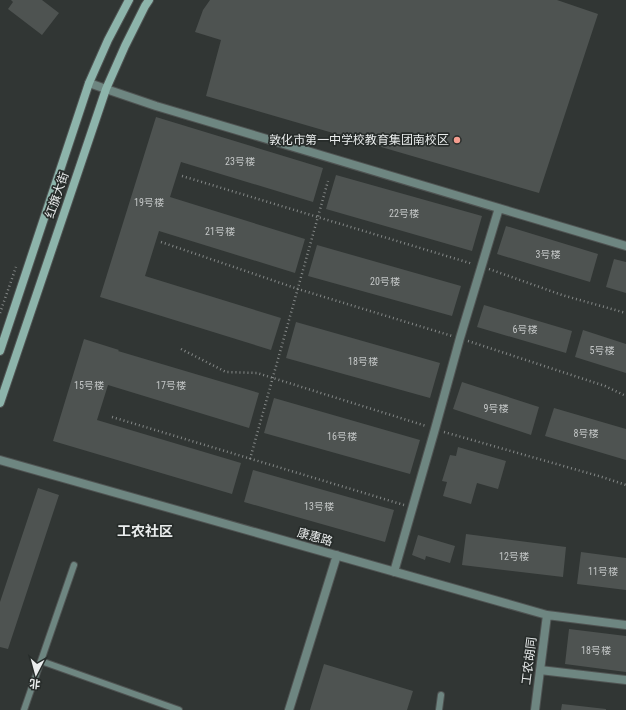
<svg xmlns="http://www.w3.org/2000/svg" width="626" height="710" font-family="'Roboto Condensed','Noto Sans SC',sans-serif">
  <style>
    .building { fill: #4e5351 }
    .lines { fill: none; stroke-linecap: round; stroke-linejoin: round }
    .service-casing { stroke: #4f5352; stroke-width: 8 }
    .minor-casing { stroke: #4f5352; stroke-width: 10 }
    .secondary-casing { stroke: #4f5352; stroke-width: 10 }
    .path { stroke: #848887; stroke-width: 2.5; stroke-dasharray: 1 3; stroke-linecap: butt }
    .service { stroke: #6e8681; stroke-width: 6 }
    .minor { stroke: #6e8681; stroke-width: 8 }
    .secondary { stroke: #8db4ab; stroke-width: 8 }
    .poi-dot { fill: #f59d8f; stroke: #272c2a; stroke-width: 1.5 }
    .labels { text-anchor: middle; stroke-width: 3.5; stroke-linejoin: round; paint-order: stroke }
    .number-label { font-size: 10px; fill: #c3c6c6 }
    .poi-label { font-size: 12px; fill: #eaeded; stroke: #272c2a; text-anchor: end }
    .street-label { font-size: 12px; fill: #eaeded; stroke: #272c2a }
    .quarter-label { font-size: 14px; font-weight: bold; fill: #eaeded; stroke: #272c2a }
  </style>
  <rect width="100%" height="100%" fill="#313634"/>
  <!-- building -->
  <path class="building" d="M11,0h31l17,13 -17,22 -34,-26 5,-7z
    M210,0h347l41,14 -59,179 -333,-97 15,-56 -26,-8 8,-22z
    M156,117l167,51 -10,34 -132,-40 -11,35 135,42 -10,34 -136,-42 -14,45 136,42 -10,32 -171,-53z
    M336,175l146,41 -10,35 -146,-42z
    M506,226l92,28 -8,28 -93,-28z
    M317,245l144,41 -9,30 -144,-40z
    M614,259l12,3v31l-20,-6z
    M484,305l88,26 -6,22 -89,-26z
    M296,322l144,41 -10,35 -144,-40z
    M583,330l43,14v29l-51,-16z
    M84,339l35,11 -1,1 141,42 -10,35 -141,-43 -11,35 144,43 -9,31 -179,-53z
    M462,382l77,25 -8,28 -78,-26z
    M274,398l146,42 -10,34 -146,-41z
    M554,408l72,21v31l-81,-24z
    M458,447l48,14 -8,28 -21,-6 -6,21 -28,-8 4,-14 -5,-1 8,-26 6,1z
    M253,470l141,40 -9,32 -141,-40z
    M38,488l21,7 -51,154 -8,-2v-45z
    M466,534l100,13 -3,30 -101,-12z
    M418,535l37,11 -5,17 -24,-7 -1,4 -13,-5z
    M581,552l45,6v32l-49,-6z
    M569,629l57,7v36l-61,-8z
    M324,664l89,27 -6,19h-97z
    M562,704l44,5v1h-45z"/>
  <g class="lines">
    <defs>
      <path id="service" d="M41,661l138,49
        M24,710l50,-145
        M439,710l2,-15"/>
      <path id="minor" d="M89,83l17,6 50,17 470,140
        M0,460l547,155 79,10
        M394,572l41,-143 25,-91 39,-130
        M540,670l86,10
        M289,710l48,-155
        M535,710l12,-95"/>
      <path id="secondary" d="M0,351l89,-268 19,-43 21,-40
        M0,403l106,-314 19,-43 20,-40 4,-6"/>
    </defs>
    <!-- service casing -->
    <use href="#service" class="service-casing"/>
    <!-- minor casing -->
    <use href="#minor" class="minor-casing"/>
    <!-- secondary casing -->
    <use href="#secondary" class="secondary-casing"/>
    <!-- path -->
    <path class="path" d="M182,176l291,88
      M161,242l137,47 154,47
      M489,269l73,26 64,18
      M0,313l16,-46
      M468,341l137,45 21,10
      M181,349l45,23 31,1 169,53
      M112,417l292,88
      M444,432l158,45 24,8
      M250,459l78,-278"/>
    <!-- service -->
    <use href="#service" class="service"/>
    <!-- minor -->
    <use href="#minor" class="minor"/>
    <!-- secondary -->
    <use href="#secondary" class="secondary"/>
  </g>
  <!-- markers -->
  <circle class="poi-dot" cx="457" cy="140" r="4"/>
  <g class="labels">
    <!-- number labels -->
    <g class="number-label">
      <text x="240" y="165">23号楼</text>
      <text x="149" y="206">19号楼</text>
      <text x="404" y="217">22号楼</text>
      <text x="220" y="235">21号楼</text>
      <text x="548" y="258">3号楼</text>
      <text x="385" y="285">20号楼</text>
      <text x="525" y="333">6号楼</text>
      <text x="602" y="354">5号楼</text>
      <text x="363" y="365">18号楼</text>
      <text x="89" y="389">15号楼</text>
      <text x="171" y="389">17号楼</text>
      <text x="496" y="412">9号楼</text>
      <text x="586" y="437">8号楼</text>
      <text x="342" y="440">16号楼</text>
      <text x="319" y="510">13号楼</text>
      <text x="514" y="560">12号楼</text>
      <text x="603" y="575">11号楼</text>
      <text x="596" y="654">18号楼</text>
    </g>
    <!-- poi labels -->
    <g class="poi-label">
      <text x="449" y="144">敦化市第一中学校教育集团南校区</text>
    </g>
    <!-- street labels -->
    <g class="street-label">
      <text transform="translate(57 195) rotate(-71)" y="4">红旗大街</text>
      <text transform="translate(315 537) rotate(16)" y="4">康惠路</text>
      <text transform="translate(529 661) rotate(-83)" y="4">工农胡同</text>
    </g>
    <!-- quarter labels -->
    <g class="quarter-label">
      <text x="145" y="536">工农社区</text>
    </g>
  </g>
  <!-- north arrow -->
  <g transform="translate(36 674) rotate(186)" stroke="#272c2a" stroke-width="3" paint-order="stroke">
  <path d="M0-3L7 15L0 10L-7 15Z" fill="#eaeded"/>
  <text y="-6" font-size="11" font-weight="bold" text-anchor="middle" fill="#eaeded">北</text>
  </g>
</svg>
